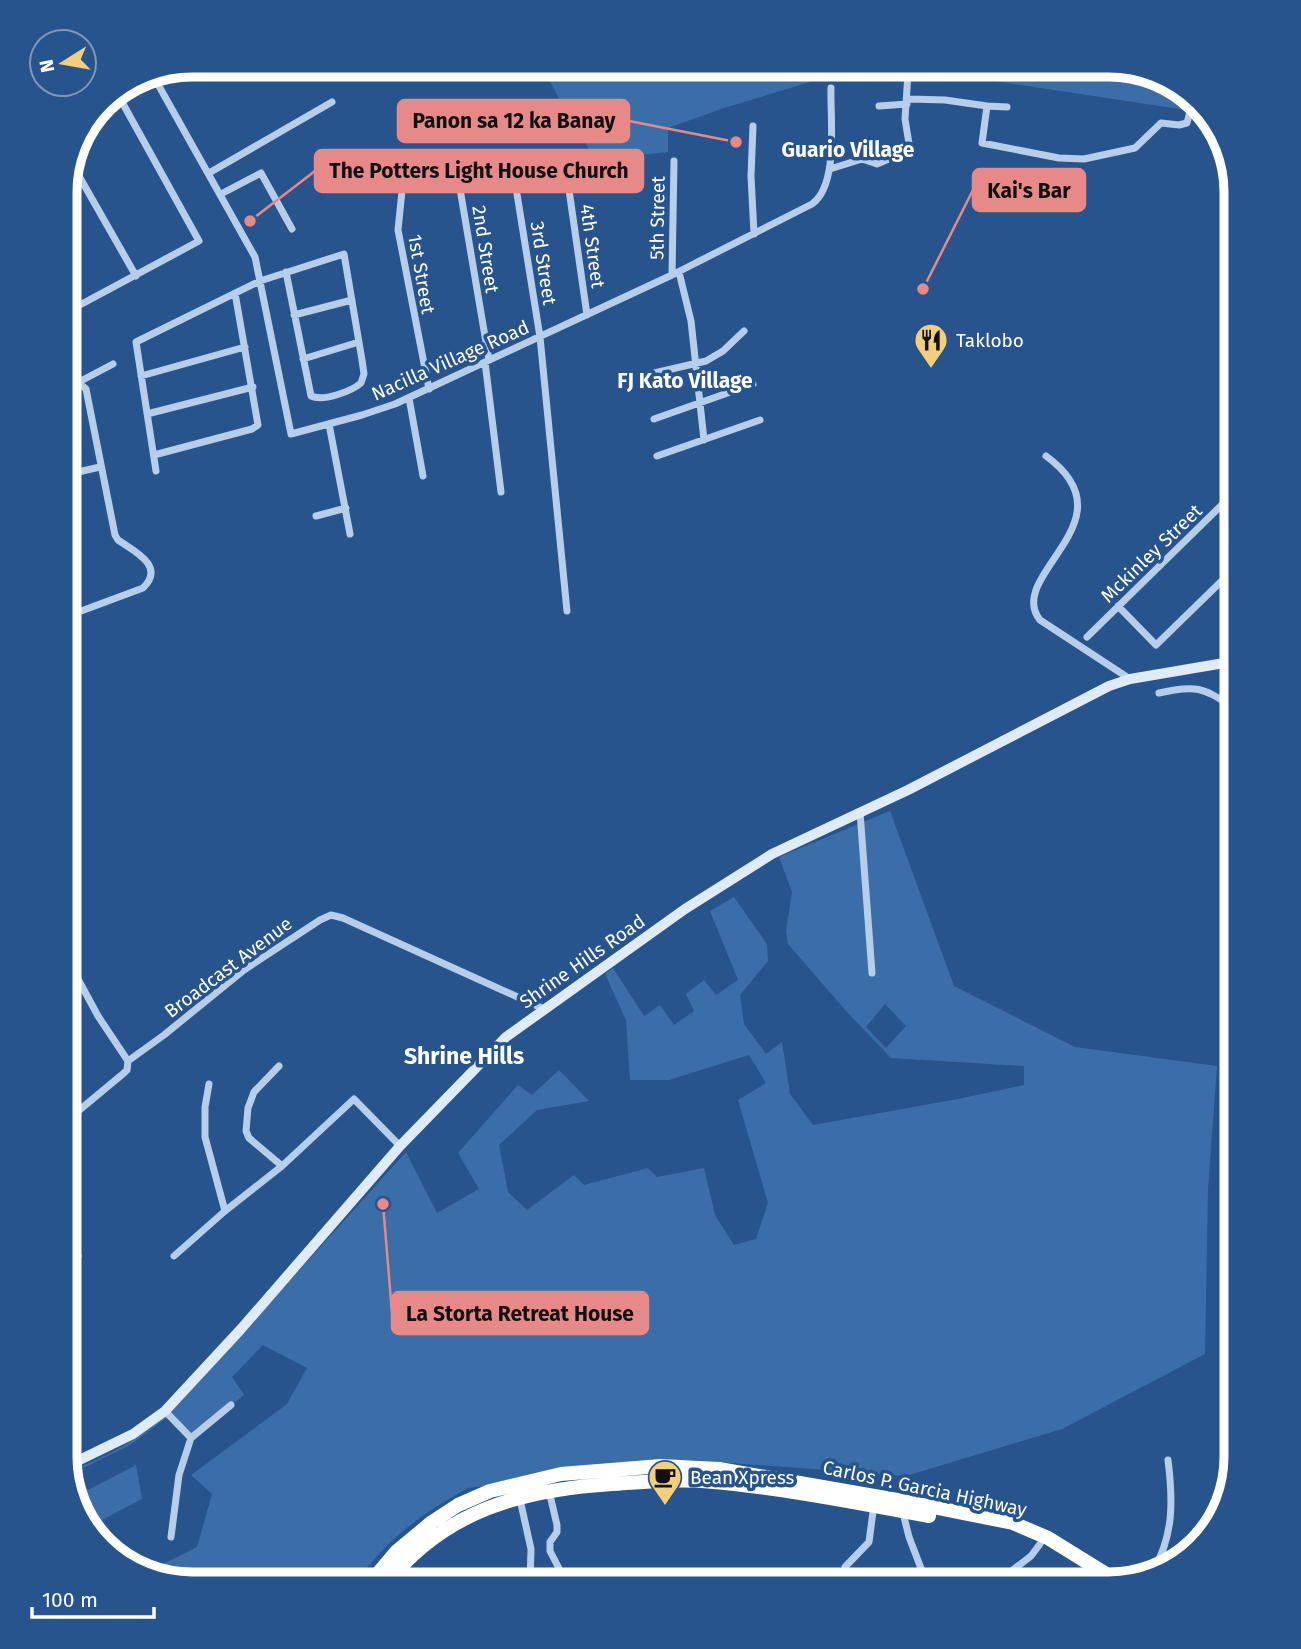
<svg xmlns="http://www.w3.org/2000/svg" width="1301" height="1649" font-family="'Fira Sans',sans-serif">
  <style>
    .green { fill: #3b6ea9; fill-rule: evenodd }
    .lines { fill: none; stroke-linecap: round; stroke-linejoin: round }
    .street { stroke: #b6ceea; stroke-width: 7 }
    .secondary { stroke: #e0ebf8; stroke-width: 10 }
    .highway { stroke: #fff; stroke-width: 14 }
    .labels { text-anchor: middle; stroke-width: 7; stroke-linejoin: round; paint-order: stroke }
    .street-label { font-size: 19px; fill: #fff; stroke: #27548c }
    .poi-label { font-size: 19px; fill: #fff; stroke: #27548c; text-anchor: start }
    .neighbourhood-label { font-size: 21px; font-weight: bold; fill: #fff; stroke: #27548c }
    .quarter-label { font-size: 23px; font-weight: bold; fill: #fff; stroke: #27548c }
    .rim { fill: none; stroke: #fff; stroke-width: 9 }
    .leader { fill: none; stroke: #e88989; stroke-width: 2.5 }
    .callout-dot { fill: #e88989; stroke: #27548c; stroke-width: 2.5 }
    .callout { fill: #e88989; stroke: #e88989; stroke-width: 2.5 }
    .callout-label { font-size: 21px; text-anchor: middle; font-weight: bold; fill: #111 }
  </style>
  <rect width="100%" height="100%" fill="#27548c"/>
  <!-- green -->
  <path class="green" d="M540,65h326l-145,44 -53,19v24l-73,8z
    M888,65h229l56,17 33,31z
    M890,811l64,175 121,61 142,19 -9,123 -3,165 -143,75 -156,47 -215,-16 -223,28c-48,27 -81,50 -113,96h-164l-44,-12 50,-25 15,-53 -21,-19 96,-71 20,-36 -44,-23 -31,32 12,18 -53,43 -22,-22 -39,29 -53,26 11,19 48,-25 6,34 -40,21 21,43 -37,-36 -17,-56c39,-14 73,-34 104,-61l233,-258 31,61 42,-24 -21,-36 60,-68 14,10 27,-25 30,31 -52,9 -38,35 9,47 19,18 47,-35 10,10 64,-17 9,9 47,-9 11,47 19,30 22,-6 12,-36 -30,-103 28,-17 -17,-28 -80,25h-39l-4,-60 -21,-46 8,-6 31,48 16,-11 14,20 20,-14 -8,-17 18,-14 12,15 22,-15 -28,-69 24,-14 33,47 1,17 -28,34 4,29 22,30 16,-12 8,52 23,31 145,-26 66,-14v-19l-133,-8 -44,-46 -59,-68 -2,-13 6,-39 -13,-35zM885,1004l21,22 -20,22 -20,-21z"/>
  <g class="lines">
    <!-- street -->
    <path class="street" d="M155,79l100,178 36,177 71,-19 33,-11 277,-129 140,-71c27,-19 18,-85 19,-116
      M908,99l37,1 42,6 -5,37 77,15 25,1 51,-11 26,-25 18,2 8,-2 3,-12
      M879,106l28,-2
      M987,106l20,1
      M753,126l-2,50 3,58
      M71,162l65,114
      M387,168l15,23 -4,39 31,159
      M830,169l32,-10 15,5 33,-14 -5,-31 3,-46
      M209,173l123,-71
      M459,183l30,177
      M568,183l19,132
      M221,194l40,-21 31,56
      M517,194l23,143 27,274
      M679,272l12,49 13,119
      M672,275l2,-114
      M65,313l134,-72 -82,-148
      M294,315l58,-15
      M303,359l56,-17
      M485,362l16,130
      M650,374l56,-13 17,-10 21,-20
      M141,376l104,-29
      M77,383l36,-19
      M409,398l14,78
      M147,414l106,-27
      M654,419l99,-35
      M329,424l21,110
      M154,455l98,-26 6,-4 -23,-132
      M657,456l103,-36
      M1046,456c89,65 -42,119 -6,164l90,59
      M156,471l-20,-129 124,-61 84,-27 18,106 2,14 -3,9c-9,8 -38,19 -50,13l-25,-124
      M65,475l35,-8
      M316,516l30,-8
      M1224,579l12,11
      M1118,606l38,39 80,-78
      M65,617l78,-29c23,-22 -9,-37 -25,-48l-3,-5 -29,-146 -6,-5 -15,5
      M1087,637l149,-146
      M1159,693c41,-8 42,-6 77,16
      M860,812l12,161
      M128,1061l36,-26 80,-65 76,-50 11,-5 12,3 201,91
      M279,1066l-25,26 -6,16 -2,23 3,7 33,28
      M209,1084l-4,23v30l20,74
      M65,1122l59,-49 3,-3 1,-9 -30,-45 -33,-61
      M65,1192l1,1
      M65,1243l13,13
      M174,1256l51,-45 57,-45 72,-67 46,47
      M165,1411l26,27
      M549,1491l8,34v7l-7,10v9l17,33
      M519,1495l12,54 -1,35
      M902,1509l7,28 18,47
      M171,1537l8,-62 12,-37 40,-33
      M1153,1571c21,-36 20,-71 15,-111
      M1009,1573l22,-17 9,-12
      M849,1584l-4,-17 24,-25 5,-38"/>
    <!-- secondary -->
    <path class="secondary" d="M67,1466l66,-32 32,-23 76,-82 159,-183 106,-109 179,-128 87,-55 136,-64 201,-104 21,-7 106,-18"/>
    <!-- highway -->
    <path class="highway" d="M369,1584l27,-32 36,-30 26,-17 32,-14 71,-17 100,-8 58,3 184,32 110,22 35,15 71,44
      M386,1584c59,-74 135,-94 226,-100 30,-2 60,-5 90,-3 76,6 152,21 227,35"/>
  </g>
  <!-- icons -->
  <defs>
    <symbol id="restaurant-pin" viewBox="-11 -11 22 30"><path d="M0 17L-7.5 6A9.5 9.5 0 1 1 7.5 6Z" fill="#f3cf7b" stroke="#27548c"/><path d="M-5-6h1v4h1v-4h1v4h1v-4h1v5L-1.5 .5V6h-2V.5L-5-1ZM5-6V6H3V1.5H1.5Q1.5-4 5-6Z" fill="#111"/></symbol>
    <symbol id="cafe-pin" viewBox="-11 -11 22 30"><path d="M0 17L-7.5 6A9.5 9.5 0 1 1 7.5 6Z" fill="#f3cf7b" stroke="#27548c"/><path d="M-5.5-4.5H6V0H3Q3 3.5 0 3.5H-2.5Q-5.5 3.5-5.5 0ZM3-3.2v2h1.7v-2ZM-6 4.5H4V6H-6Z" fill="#111"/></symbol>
  </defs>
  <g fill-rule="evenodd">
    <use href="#restaurant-pin" x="912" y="321" width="38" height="52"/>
    <use href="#cafe-pin" x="646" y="1458" width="38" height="52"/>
  </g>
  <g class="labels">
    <!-- street labels -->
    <g class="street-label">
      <text transform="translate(657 218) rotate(-89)" y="7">5th Street</text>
      <text transform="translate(593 246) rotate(82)" y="7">4th Street</text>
      <text transform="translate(486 249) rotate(81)" y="7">2nd Street</text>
      <text transform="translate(544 263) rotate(81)" y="7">3rd Street</text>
      <text transform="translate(422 274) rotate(80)" y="7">1st Street</text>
      <text transform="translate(450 360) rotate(-24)" y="7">Nacilla Village Road</text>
      <text transform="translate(1151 553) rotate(-44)" y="7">Mckinley Street</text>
      <text transform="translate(582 961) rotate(-35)" y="7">Shrine Hills Road</text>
      <text transform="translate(228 967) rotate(-37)" y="7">Broadcast Avenue</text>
      <text transform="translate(925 1488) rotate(12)" y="7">Carlos P. Garcia Highway</text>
    </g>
    <!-- poi labels -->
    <g class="poi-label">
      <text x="956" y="347">Taklobo</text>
      <text x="690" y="1484">Bean Xpress</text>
    </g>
    <!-- neighbourhood labels -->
    <g class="neighbourhood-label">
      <text x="848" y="157">Guario Village</text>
      <text x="685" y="388">FJ Kato Village</text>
    </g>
    <!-- quarter labels -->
    <g class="quarter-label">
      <text x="464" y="1064">Shrine Hills</text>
    </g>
  </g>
  <!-- crop -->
  <path d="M0 0H1301V1649H0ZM192 77H1109A115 115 0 0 1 1224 192V1457A115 115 0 0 1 1109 1572H192A115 115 0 0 1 77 1457V192A115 115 0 0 1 192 77Z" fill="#27548c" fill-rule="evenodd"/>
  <path class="rim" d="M192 77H1109A115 115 0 0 1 1224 192V1457A115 115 0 0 1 1109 1572H192A115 115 0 0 1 77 1457V192A115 115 0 0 1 192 77Z"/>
  <!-- callouts -->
  <path class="leader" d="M736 142L629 121M250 221L315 171M923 289L973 190M383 1204L392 1313"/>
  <g class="callout-dot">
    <circle cx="736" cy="142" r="7"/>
    <circle cx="250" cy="221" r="7"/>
    <circle cx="923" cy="289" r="7"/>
    <circle cx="383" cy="1204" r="7"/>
  </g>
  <g class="callout">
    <rect x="398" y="100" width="231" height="42" rx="7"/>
    <rect x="315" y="150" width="328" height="42" rx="7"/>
    <rect x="973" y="169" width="112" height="42" rx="7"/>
    <rect x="392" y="1292" width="256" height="42" rx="7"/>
  </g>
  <g class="callout-label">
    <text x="514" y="128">Panon sa 12 ka Banay</text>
    <text x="479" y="178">The Potters Light House Church</text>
    <text x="1029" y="198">Kai's Bar</text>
    <text x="520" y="1321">La Storta Retreat House</text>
  </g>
  <!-- north arrow -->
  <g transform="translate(63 63) rotate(259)"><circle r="33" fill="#27548c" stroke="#7d98ba" stroke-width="2"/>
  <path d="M0-5L12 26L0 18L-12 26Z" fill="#f3cf7b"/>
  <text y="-10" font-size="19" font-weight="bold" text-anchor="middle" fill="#ffffff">N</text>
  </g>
  <!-- scale -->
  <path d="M32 1607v10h122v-10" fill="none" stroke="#ffffff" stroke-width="3.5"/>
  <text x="42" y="1607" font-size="21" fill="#ffffff" stroke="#27548c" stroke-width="5" paint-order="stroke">100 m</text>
</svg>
